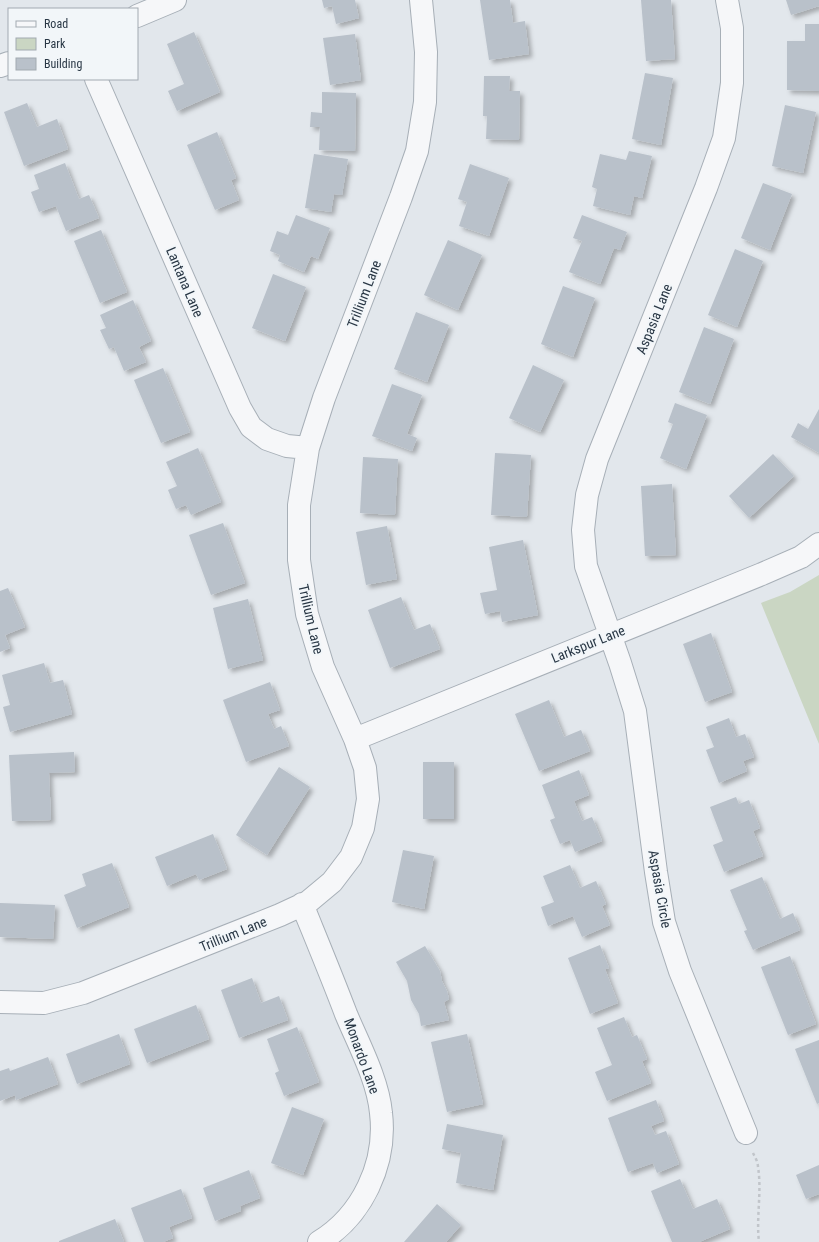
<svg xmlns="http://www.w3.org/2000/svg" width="819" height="1242" font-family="'Roboto Condensed',sans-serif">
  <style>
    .green { fill: #cad6c3 }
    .building { fill: #b9c1ca; filter: url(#shadow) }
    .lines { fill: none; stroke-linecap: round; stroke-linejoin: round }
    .minor-casing { stroke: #a7afb7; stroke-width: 24 }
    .path { stroke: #c1c5ca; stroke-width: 2.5; stroke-dasharray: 3 3; stroke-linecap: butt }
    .minor { stroke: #f6f7f9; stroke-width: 22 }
    .labels { text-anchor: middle; stroke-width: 4; stroke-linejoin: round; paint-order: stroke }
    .street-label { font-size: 14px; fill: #293745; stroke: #f2f6f9 }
  </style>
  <defs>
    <filter id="shadow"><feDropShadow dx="3.5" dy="3.5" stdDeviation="2" flood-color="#0004"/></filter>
  </defs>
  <rect width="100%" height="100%" fill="#e2e7ec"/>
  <!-- green -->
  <path class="green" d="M819,575v169l-58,-141 29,-11z"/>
  <!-- building -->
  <path class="building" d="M322,0h33l4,18 -23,6 -4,-18 -8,2z
    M480,0h30l3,23 12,-2 4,33 -40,6z
    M641,0h30l4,59 -29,2z
    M786,0h33v6l-28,9z
    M805,24h14v67l-32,-1v-49h18z
    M194,32l26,60 -43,19 -9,-20 16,-7 -17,-40z
    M355,34l6,46 -31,5 -7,-47z
    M645,73l28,5 -12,67 -29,-6z
    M484,76h26l-1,15h11l-1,49 -33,-1 1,-23h-4z
    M322,92l34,1 -1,58 -36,-1 1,-23h-10l1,-15 11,1z
    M27,103l10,24 20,-8 11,30 -44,17 -20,-54z
    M785,105l31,7 -13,61 -31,-7z
    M217,132l19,46 -5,2 8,20 -24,10 -28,-65z
    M629,151l23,5 -10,42 -8,-2 -4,19 -37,-9 4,-17 -5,-2 8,-33 26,6z
    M314,154l34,5 -6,36 -8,-1 -3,18 -26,-4z
    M65,163l14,36 10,-4 10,23 -33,13 -10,-25 -17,6 -8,-20 8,-3 -5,-14z
    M470,164l39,14 -20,58 -30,-10 8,-24 -9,-3z
    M763,183l29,11 -22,56 -29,-12z
    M296,215l34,13 -12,31 -7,-3 -7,16 -26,-11 2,-6 -10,-4 7,-20 11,4z
    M582,215l45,17 -7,18 -6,-2 -14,36 -31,-12 13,-31 -9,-3z
    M101,230l26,62 -27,11 -26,-62z
    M448,240l34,15 -24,55 -34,-15z
    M735,249l28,12 -26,66 -29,-12z
    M273,274l33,13 -21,54 -33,-13z
    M563,286l32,12 -22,59 -32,-13z
    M133,300l18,41 -12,6 7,15 -22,9 -10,-24 -5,2 -9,-19 6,-2 -6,-13z
    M416,312l33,13 -22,57 -33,-13z
    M704,327l30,12 -24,65 -31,-12z
    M533,365l31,15 -24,52 -31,-14z
    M163,368l27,64 -29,11 -27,-63z
    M392,384l30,11 -15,39 10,4 -5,13 -40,-15z
    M675,403l32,12 -21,54 -26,-11 13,-34 -5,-2z
    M819,409v44l-28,-16 7,-14 10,6z
    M198,448l23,54 -30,13 -5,-10 -10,4 -8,-19 9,-4 -11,-24z
    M495,453l36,2 -4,62 -36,-2z
    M773,454l21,22 -45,42 -20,-22z
    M363,457l35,2 -3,56 -35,-2z
    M672,484l4,71 -31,1 -4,-70z
    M223,523l22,60 -34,12 -22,-60z
    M387,526l10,53 -31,6 -10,-53z
    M523,540l15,75 -36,7 -2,-11 -15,3 -5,-21 17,-3 -8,-43z
    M8,588l17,39 -20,8 5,13 -10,4v-61z
    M401,597l13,33 16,-6 10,25 -50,19 -22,-58z
    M248,599l15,61 -35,9 -15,-61z
    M711,633l21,59 -27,10 -22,-58z
    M44,663l6,20 13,-3 9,34 -62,18 -7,-25 7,-2 -8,-30z
    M270,682l10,28 -12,4 6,15 7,-3 8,20 -43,16 -23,-62z
    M549,700l15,37 17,-7 9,21 -51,20 -24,-57z
    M729,718l7,19 9,-3 9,23 -11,4 4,10 -28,12 -13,-33 8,-3 -8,-20z
    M74,752l1,20 -26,1 2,47 -39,1 -3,-66z
    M423,762h31v57h-31z
    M279,767l31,20 -43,68 -31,-20z
    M579,770l10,25 -15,6 8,20 10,-4 10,24 -27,11 -5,-12 -10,4 -10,-24 5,-2 -13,-33z
    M736,797l3,7 10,-4 11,28 -7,3 10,25 -39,16 -11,-27 10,-4 -13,-34z
    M213,834l14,35 -28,11 -3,-6 -29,12 -12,-29z
    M403,850l31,6 -10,53 -32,-7z
    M112,863l17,44 -52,21 -13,-33 22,-9 -4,-12z
    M570,865l10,23 16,-7 10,23 -4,2 8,19 -28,12 -9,-21 -25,10 -7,-19 13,-5 -11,-26z
    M762,877l18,42 13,-6 7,17 -47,20 -9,-19 3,-1 -17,-40z
    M0,903l55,2 -2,34 -53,-2z
    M600,945l9,23 -4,1 13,34 -28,11 -22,-56z
    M425,946l15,25 2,10 5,10 2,8 -5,3 5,18 -28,6 -2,-12 -8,-14 -4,-19 -11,-19z
    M790,956l26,68 -28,11 -27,-68z
    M252,978l9,25 18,-7 9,24 -49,18 -18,-48z
    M196,1005l13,34 -62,24 -13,-34z
    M624,1017l8,20 5,-2 10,24 -5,2 9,22 -44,18 -12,-29 17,-7 -15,-37z
    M297,1027l22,55 -35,14 -9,-23 4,-2 -12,-32z
    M119,1034l11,30 -53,20 -11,-30z
    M467,1034l16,70 -36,8 -16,-70z
    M819,1040v63l-2,1 -22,-55z
    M48,1057l10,27 -42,16 -1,-5 -15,6v-30l9,-3 1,3z
    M656,1100l8,21 -13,5 4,9 11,-4 13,33 -22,9 -4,-10 -25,9 -20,-54z
    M292,1107l32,12 -21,56 -32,-12z
    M447,1124l56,11 -10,55 -37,-7 5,-30 -19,-4z
    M819,1165v29l-13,5 -10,-24z
    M249,1170l11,28 -20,8 1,5 -26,10 -12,-33z
    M680,1179l13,30 24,-10 13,30 -31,13h-27l-21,-51z
    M181,1189l11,29 -23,9 4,11 -10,4h-19l-13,-34z
    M437,1204l24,21 -15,17h-42z
    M115,1219l9,23h-65v-1z"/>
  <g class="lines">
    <defs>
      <path id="minor" d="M727,0l5,28v55l-8,55 -18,50 -109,271 -10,36 -4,35 3,36 34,97 15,48 21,161 8,50 16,49 66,162
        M137,16l38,-16
        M0,66l9,-3
        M96,79l144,329 11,19 16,12 20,7 21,2
        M355,739l407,-165 39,-17 18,-13
        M302,904c15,37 30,73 44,110 13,31 32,66 35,99 6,51 -19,103 -62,129
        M0,1002l44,1 39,-10 197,-78 28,-13 24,-20 19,-25 12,-29 5,-29 -3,-31 -10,-29 -32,-72 -16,-53 -8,-54v-55l9,-57 16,-50 77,-201 16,-46 8,-49 1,-50 -5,-52"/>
    </defs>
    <!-- minor casing -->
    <use href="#minor" class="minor-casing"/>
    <!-- path -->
    <path class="path" d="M753,1153c2,4 5,9 5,14 4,25 -2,50 1,75"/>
    <!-- minor -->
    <use href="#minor" class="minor"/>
  </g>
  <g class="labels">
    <!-- street labels -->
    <g class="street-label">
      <text transform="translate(185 282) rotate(67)" y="5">Lantana Lane</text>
      <text transform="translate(364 294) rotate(-69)" y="5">Trillium Lane</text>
      <text transform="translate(654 319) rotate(-68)" y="5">Aspasia Lane</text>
      <text transform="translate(311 619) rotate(77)" y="5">Trillium Lane</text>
      <text transform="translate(588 644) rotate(-22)" y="5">Larkspur Lane</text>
      <text transform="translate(660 889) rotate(80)" y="5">Aspasia Circle</text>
      <text transform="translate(233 934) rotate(-22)" y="5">Trillium Lane</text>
      <text transform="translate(362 1056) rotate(70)" y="5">Monardo Lane</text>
    </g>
  </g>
  <!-- legend -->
  <rect x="8" y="8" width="130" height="72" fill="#f2f6f9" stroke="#a2aab1"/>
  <rect x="16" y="21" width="20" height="6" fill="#f6f7f9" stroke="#a2aab1"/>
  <text x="44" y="28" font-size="12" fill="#293745">Road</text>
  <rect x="16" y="38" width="20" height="12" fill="#cad6c3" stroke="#a2aab1"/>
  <text x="44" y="48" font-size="12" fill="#293745">Park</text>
  <rect x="16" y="58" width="20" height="12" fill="#b9c1ca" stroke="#a2aab1"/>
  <text x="44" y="68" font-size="12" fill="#293745">Building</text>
</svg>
